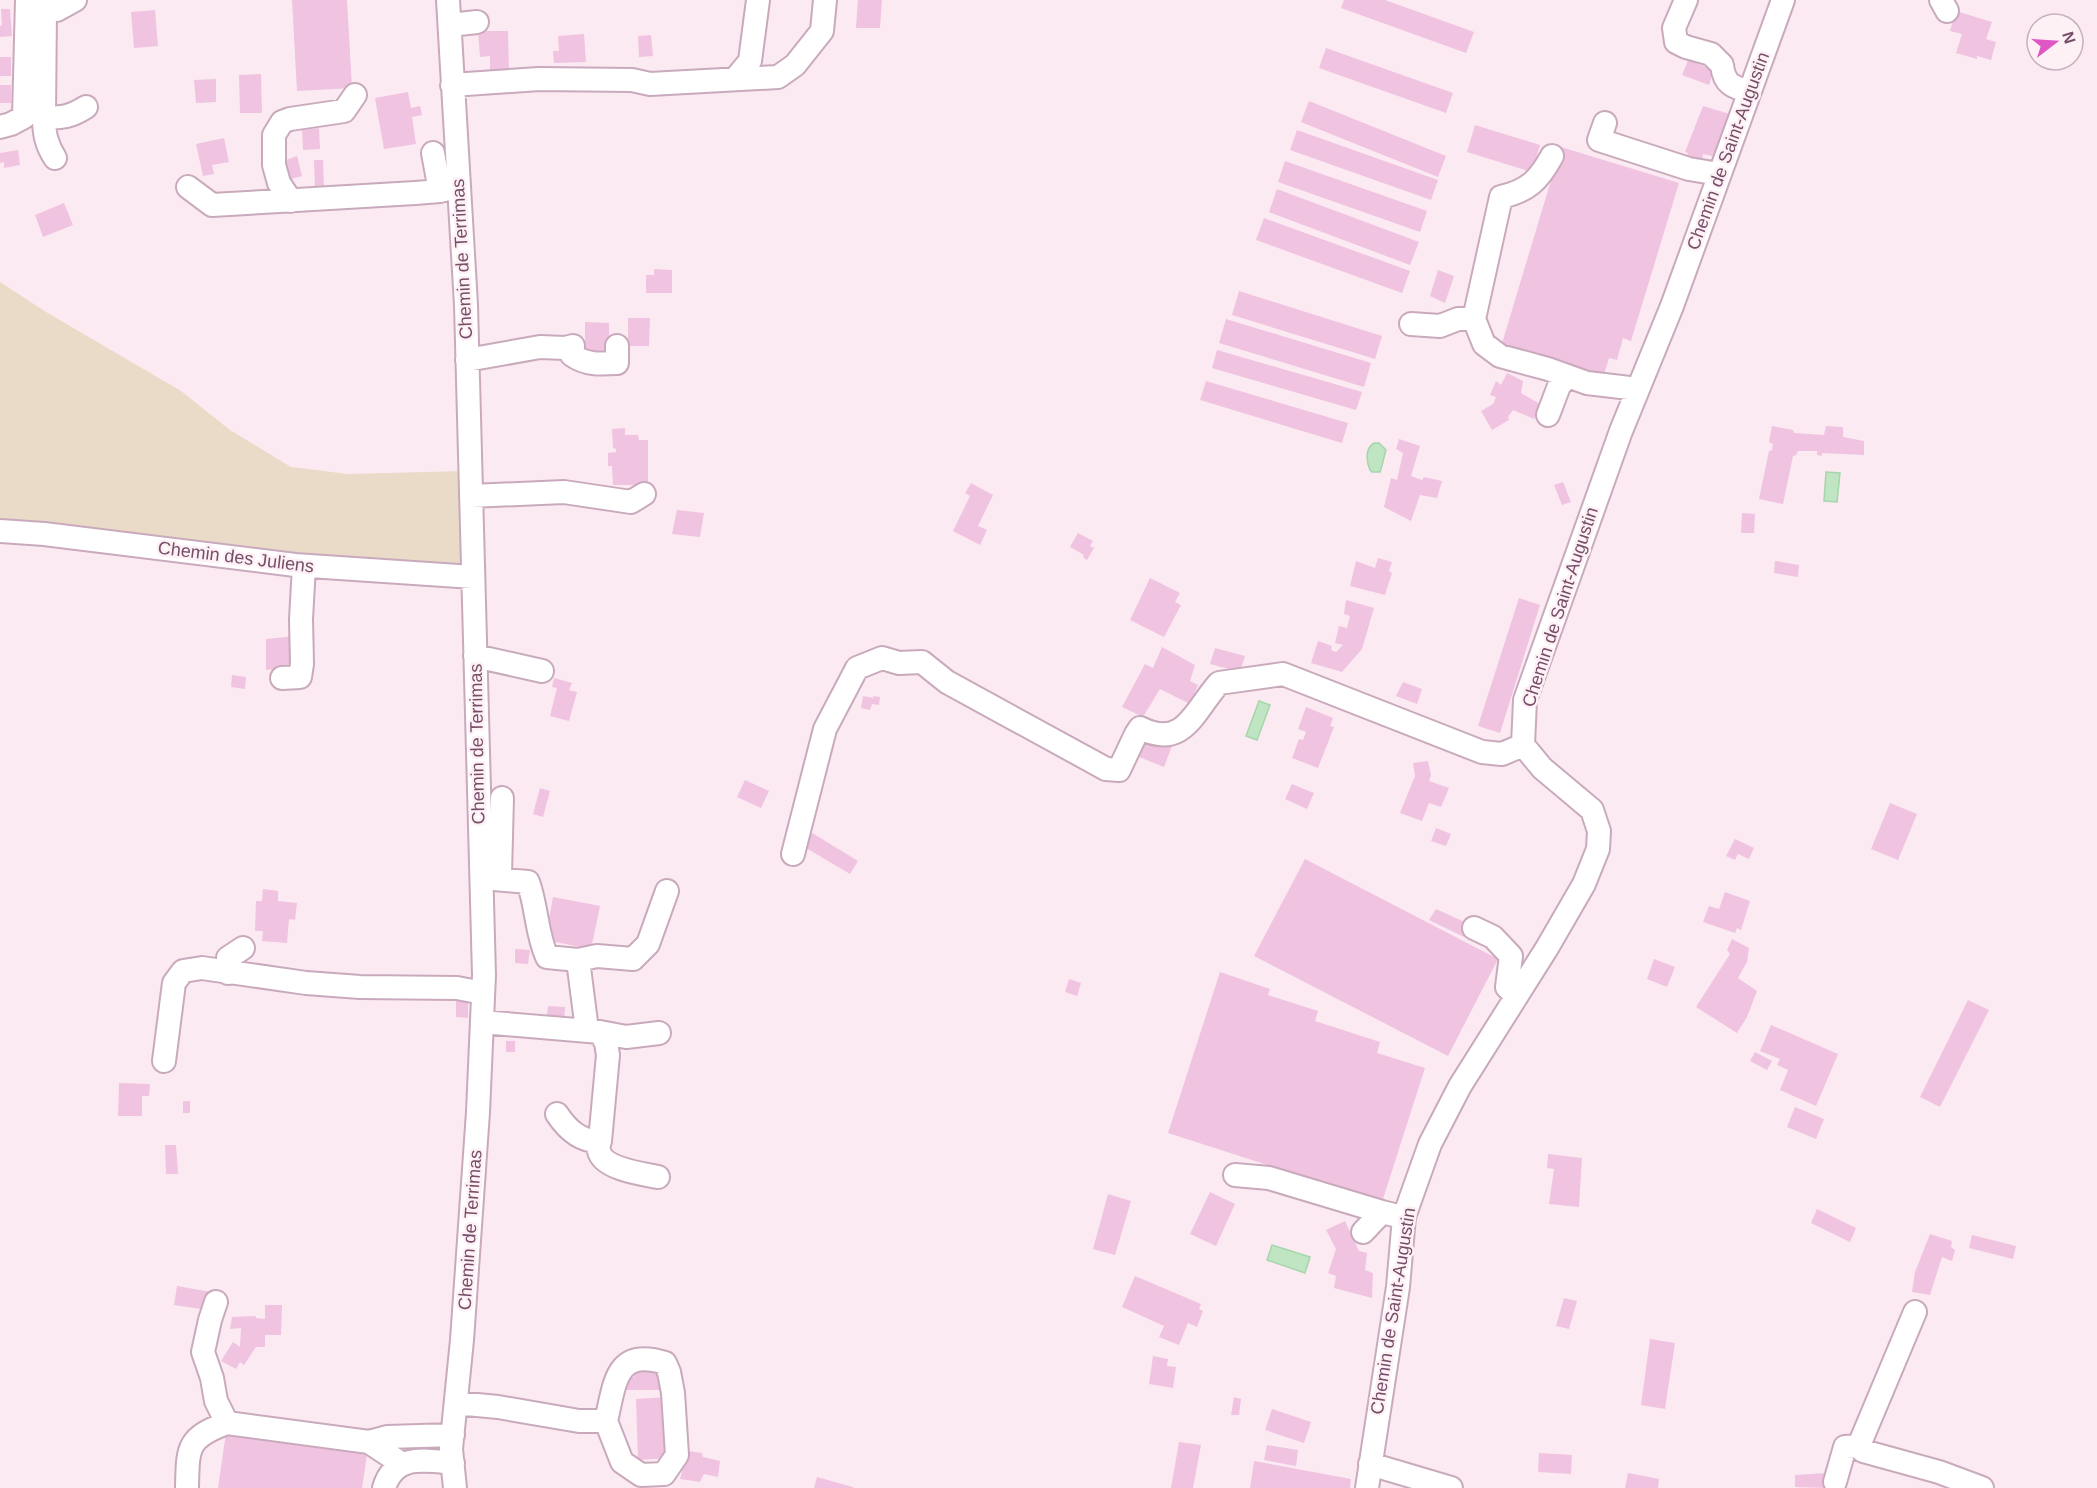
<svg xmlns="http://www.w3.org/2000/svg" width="2097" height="1488" font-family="Arial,sans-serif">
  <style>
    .green { fill: #e9dbc8 }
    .water { fill: #bfe5c3; stroke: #a6d6ab; stroke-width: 1.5 }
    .building { fill: #f0c3e0 }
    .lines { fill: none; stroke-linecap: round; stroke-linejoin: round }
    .minor-casing { stroke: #c9aabd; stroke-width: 26 }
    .minor { stroke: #fff; stroke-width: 22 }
    .labels { text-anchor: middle; stroke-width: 5; stroke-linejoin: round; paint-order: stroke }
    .street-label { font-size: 18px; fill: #764e69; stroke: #fef1f6 }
  </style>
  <rect width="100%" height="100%" fill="#fceaf2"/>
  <!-- green -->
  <path class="green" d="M0,282l46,30 135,79 49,39 61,37 57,7 117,-3 2,102 -467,-48z"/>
  <!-- water -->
  <path class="water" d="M1374,443h5l7,7c-1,3 -5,20 -6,22h-8l-2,-2c-4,-9 -5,-22 4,-27z
    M1826,472l14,1 -3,29 -13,-1z
    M1259,701l11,4 -13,35 -11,-4z
    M1272,1245l38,12 -5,16 -38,-13z"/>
  <!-- building -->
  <path class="building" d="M292,0h55l5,88 -55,3z
    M858,0h24l-2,28h-24z
    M1344,0h41l89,32 -8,21 -125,-45z
    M1,9h9l2,27 -12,1v-11l2,-1z
    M155,10l3,36 -24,2 -3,-36z
    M1956,11l36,11 -6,17 10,3 -5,18 -14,-4v3l-21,-6 6,-19 -12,-3z
    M478,31h30l1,40h-19v-15l-10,1z
    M584,34l2,28 -32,1 -1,-12h6l-1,-15z
    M651,35l2,21 -14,1 -1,-21z
    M1326,48l127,45 -7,20 -127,-45z
    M0,57h11v19h-11z
    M1688,60l26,10 -5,15 -27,-10z
    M261,74l1,39h-22l-1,-38z
    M216,79v23l-20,1 -2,-23z
    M0,85h11v18h-11z
    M408,92l3,16 9,-2 2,9 -10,2 4,27 -32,5 -9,-51z
    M1309,101l137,55 -8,21 -137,-55z
    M1703,106l27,8 -14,43 -13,-3 -1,8 -15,-7 1,-2 -3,-1z
    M1475,125l65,20 -8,27 -65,-20z
    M319,128l1,21 -17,1 -1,-20z
    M1297,130l141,50 -7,20 -141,-50z
    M224,138l5,24 -17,3 2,9 -11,2 -7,-32z
    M1561,147l118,36 -48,158 -8,-3 -6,22 -8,-2 -7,23 -102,-31z
    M18,150l2,15 -16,3v-6l-4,1v-10z
    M297,156l5,20 -14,4 -5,-19z
    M314,160h9l1,28h-9z
    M1285,161l142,50 -7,21 -142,-50z
    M1277,189l142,53 -9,23 -141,-53z
    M64,203l9,22 -30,12 -8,-22z
    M1264,218l146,53 -8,22 -146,-53z
    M654,269l18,1v23h-26v-18h8z
    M1438,270l16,6 -9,27 -15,-7z
    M1239,291l143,45 -7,23 -143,-44z
    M628,318h22l-1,28h-21z
    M1226,319l145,44 -7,24 -145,-44z
    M585,322l24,1v31h-24z
    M1217,350l145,42 -6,18 -144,-42z
    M1507,373l16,8 -2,12 19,11 -6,15 -21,-9 -5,7 1,3 -17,10 -11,-19 12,-7 3,-7 -6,-2 6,-14 5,4z
    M1206,381l142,42 -6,20 -142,-43z
    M1772,426l21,4 1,3 30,2 2,-9 17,1v10l21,4v14l-42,-2v3l-5,-1v-4h-19l-2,4 -3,1 -10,48 -24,-5 10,-48 3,-1 1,-6 -4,-2z
    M625,428v7h13l1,5h9v45h-35l-1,-19h-4v-13l8,-1v-3l-3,-1 -1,-19z
    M1399,439l21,7 -9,30 11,4 2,-3 18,4 -5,17 -17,-3 -9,26 -27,-14 7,-29 6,2 6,-27 -7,-4z
    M1563,482l8,20 -9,3 -8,-20z
    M971,483l22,12 -15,31 9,4 -7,15 -27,-14 17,-35 -5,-3z
    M677,510l27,3 -4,24 -28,-3z
    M1742,513l13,1 -1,19h-13z
    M1078,533l15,8 -3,5 4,2 -7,12 -4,-3 1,-2 -14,-8z
    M1378,558l14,4 -3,9 3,2 -7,22 -35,-9 6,-25 19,7z
    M1775,561l24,4 -1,12 -24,-4z
    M1150,578l30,15 -5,9 6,3 -17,32 -34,-17z
    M1519,598l21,7 -40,128 -22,-7z
    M1346,600l28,8 -12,41 -20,23 -31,-9 7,-22 14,5 -1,4 5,2 7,-7 -8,-2 4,-17 8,2 3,-12 -6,-2z
    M296,636l-2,32 -28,2v-31z
    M1162,647l33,18 -5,16 8,4 -8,19 -30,-15 -17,28 -21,-10 23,-43 8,4z
    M1215,648l30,8 -5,16 -30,-8z
    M232,675l14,2 -1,12 -14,-2z
    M554,678l18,5 -3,7 8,2 -8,29 -19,-5 7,-28 -5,-1z
    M1403,682l19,7 -5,15 -21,-8z
    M863,696l10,2v-2l7,1 -1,8 -7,-1 -2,6 -9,-2z
    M1306,707l27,11 -3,8 4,1 -16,41 -26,-10 7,-19 4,1 3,-8 -8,-3z
    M1147,736l25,10 -8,21 -25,-10z
    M1428,761l3,14 -2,6 20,7 -8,19 -12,-4 -7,18 -22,-8 15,-37 -2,-13z
    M745,780l24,11 -8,17 -24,-11z
    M1292,784l22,9 -7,16 -22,-10z
    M540,788l10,3 -7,26 -10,-3z
    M1890,803l27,11 -19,46 -27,-11z
    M1436,828l15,6 -5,12 -15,-5z
    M809,831l49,30 -8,13 -49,-29z
    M1735,839l19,9 -5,11 -11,-5 -3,6 -9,-4z
    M1305,859l193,100 -50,97 -194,-100z
    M263,889l15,2v10l19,2 -2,17 -6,-1 -2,24 -25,-2 1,-10h-8l1,-30h6z
    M1725,892l25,9 -9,29 -4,-2 -2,5 -32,-11 6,-16 10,3z
    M553,897l47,9 -9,43 -46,-9z
    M1436,909l33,15 -5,13 -35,-17z
    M1732,939l17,9 -2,14 -9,16 19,13 -10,26 -10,16 -41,-26 34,-53 -3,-4z
    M515,949l15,1 -2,14 -13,-1z
    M1654,959l21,8 -8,20 -20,-8z
    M1220,972l50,17 -2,6 50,16 -3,10 65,21 -3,11 48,15 -43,134 -214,-69z
    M1069,979l12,4 -4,13 -12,-4z
    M1968,1000l21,10 -49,97 -20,-10z
    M456,1001l12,1v16l-12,-1z
    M548,1006l17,1 -1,17 -18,-3z
    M1771,1025l67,29 -22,52 -36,-16 8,-20 -11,-5 3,-6 -20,-8z
    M506,1041h9v11h-9z
    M1755,1052l17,9 -5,9 -17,-9z
    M119,1083l31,1 -1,12h-7v20h-24z
    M183,1101h7v12h-7z
    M1795,1107l29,12 -8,20 -29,-12z
    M165,1145h11l2,29h-12z
    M1548,1154l34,4 -3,49 -30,-3 5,-35 -7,-1z
    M1210,1192l25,12 -19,42 -26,-12z
    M1108,1194l23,7 -16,54 -22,-6z
    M1817,1209l39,19 -6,14 -39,-19z
    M1345,1221l14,30 8,2 -2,17 8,3 -1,25 -38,-10 2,-12 -8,-3 8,-24 -10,-19z
    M1930,1234l22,7 -1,6 4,3 -3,11 -10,-4 -12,38 -18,-3 3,-20z
    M1972,1235l44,11 -3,13 -44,-11z
    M1135,1276l66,28 -2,5 4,2 -6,16 -9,-4 -9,22 -20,-8 5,-11 -42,-19z
    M177,1286l34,6 -3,18 -34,-5z
    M1564,1298l13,3 -8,28 -13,-3z
    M265,1305h17l-1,30h-16v12h-9l-12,18 -4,-3 -4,7 -15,-8 12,-19 7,5 1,-19 -11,1 2,-12 24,-1v2l9,1z
    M1650,1339l25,4 -10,66 -24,-4z
    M1153,1356l15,3 -1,7 9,1 -3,21 -24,-4z
    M633,1366h29l2,24h-41v-12l11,-1z
    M668,1397l3,61 -33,2 -2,-61z
    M1234,1397l7,2 -2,16h-8z
    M1272,1409l39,13 -7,21 -39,-13z
    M226,1433l141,22 -5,33h-144z
    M1179,1442l22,3 -8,43h-22z
    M1267,1445l31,5 -2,16 -32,-6z
    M688,1451l14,2 1,4 17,4 -2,16 -14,-3 -4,8 -20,-3z
    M1539,1453l33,2 -1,19 -33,-2z
    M1254,1461l97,18 -1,9h-100z
    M1628,1473l31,6 -1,9h-33z
    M1827,1473l1,15 -33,-1v-12z
    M817,1477l36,10v1h-39z"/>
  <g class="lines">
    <defs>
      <path id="minor" d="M45,0v8l12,2 18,-10
        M448,0l18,305 18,670 -6,137 -16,228 -11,109 4,39
        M1686,0l-12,28 2,14 10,5 25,7 11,11c2,19 11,23 28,26
        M1941,0l6,11
        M45,8l-1,109c17,2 28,-1 42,-10
        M450,25l27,-3
        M735,79l15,-18 8,-61
        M452,85l87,-6 93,1 18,4 128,-7 17,-12 27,-34 3,-31
        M44,117c0,16 2,27 11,41
        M1605,123l-6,17 90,29 30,5
        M0,127l11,-3 13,-7 3,-117
        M433,153l7,38
        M188,187l24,18 203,-12 25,-2 19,-5
        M291,201l-12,-18 -5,-18v-30l8,-13 8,-3 54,-8 11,-16
        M1474,319l27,-122c27,-6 38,-17 51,-41
        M1411,324l29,2 18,-7h16l10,25 16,12 48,13 39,14 51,6
        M467,360l73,-13 25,1 8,-2 -1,9c14,10 28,9 45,8v-17
        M1548,415l11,-29 9,-10
        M471,496l93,-4 67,10 13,-8
        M0,531l44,3 251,31 178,12
        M475,656l67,15
        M282,678l18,-1 2,-13 -1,-45 3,-53
        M793,854l32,-125 32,-61 25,-10 17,5 23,-1 25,20 159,87 13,1 17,-36 4,-6c44,22 54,-17 79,-45l64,-9 199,78 20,2 21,-9
        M482,879h12l6,-5 2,-76
        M494,879l34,3c9,24 8,51 19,75l31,3 19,-4 36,3 15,-15 19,-53
        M1474,928l19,9 18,19 -4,31 9,9
        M578,960l9,70
        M228,973v-15l15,-10
        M482,1022l118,10 6,11 2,12 -8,86c-20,1 -33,-12 -43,-27
        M600,1032l26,5 33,-4
        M164,1061l10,-78 9,-12 19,-3 104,15 54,4 97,1 26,5
        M600,1141c-1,3 -2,7 -1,10 4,18 44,23 59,26
        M1235,1175l34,3 113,34
        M1363,1232l19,-20 12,3
        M216,1302l-6,18 -7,32 9,26 4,23 11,22
        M1915,1312l-55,131 3,8 76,21 43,16
        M456,1403l42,4 81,14h27l16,41 19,13 23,-1 13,-19 -4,-62 -4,-21 -4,-9c-50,-16 -50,21 -59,58
        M369,1442l18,-5 66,-2
        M1370,1464l81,24
        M1835,1482l10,-35 16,-1
        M187,1488c1,-40 -1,-50 40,-65l142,19 33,22
        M384,1488c10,-34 40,-28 69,-25
        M1367,1488l31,-201 6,-70 26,-73 30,-58 87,-138 37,-64 14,-35 1,-18 -7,-21 -50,-42 -19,-23 2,-45 96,-269 51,-125 111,-306"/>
    </defs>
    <!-- minor casing -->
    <use href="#minor" class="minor-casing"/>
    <!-- minor -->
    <use href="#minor" class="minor"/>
  </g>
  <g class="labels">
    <!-- street labels -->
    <g class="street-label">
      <text transform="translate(1728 151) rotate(-70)" y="6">Chemin de Saint-Augustin</text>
      <text transform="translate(462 259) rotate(-93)" y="6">Chemin de Terrimas</text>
      <text transform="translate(236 557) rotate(7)" y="6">Chemin des Juliens</text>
      <text transform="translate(1560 607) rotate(-72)" y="6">Chemin de Saint-Augustin</text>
      <text transform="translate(477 744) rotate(-91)" y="6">Chemin de Terrimas</text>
      <text transform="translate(470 1230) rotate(-86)" y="6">Chemin de Terrimas</text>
      <text transform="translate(1393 1311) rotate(-81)" y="6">Chemin de Saint-Augustin</text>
    </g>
  </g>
  <!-- north arrow -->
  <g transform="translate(2055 42) rotate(73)"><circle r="28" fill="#fef1f6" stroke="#c8b0be" stroke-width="1.5"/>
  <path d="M0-4.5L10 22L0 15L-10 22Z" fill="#df56c5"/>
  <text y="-9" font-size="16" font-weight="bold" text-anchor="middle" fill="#764e69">N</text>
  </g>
</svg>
